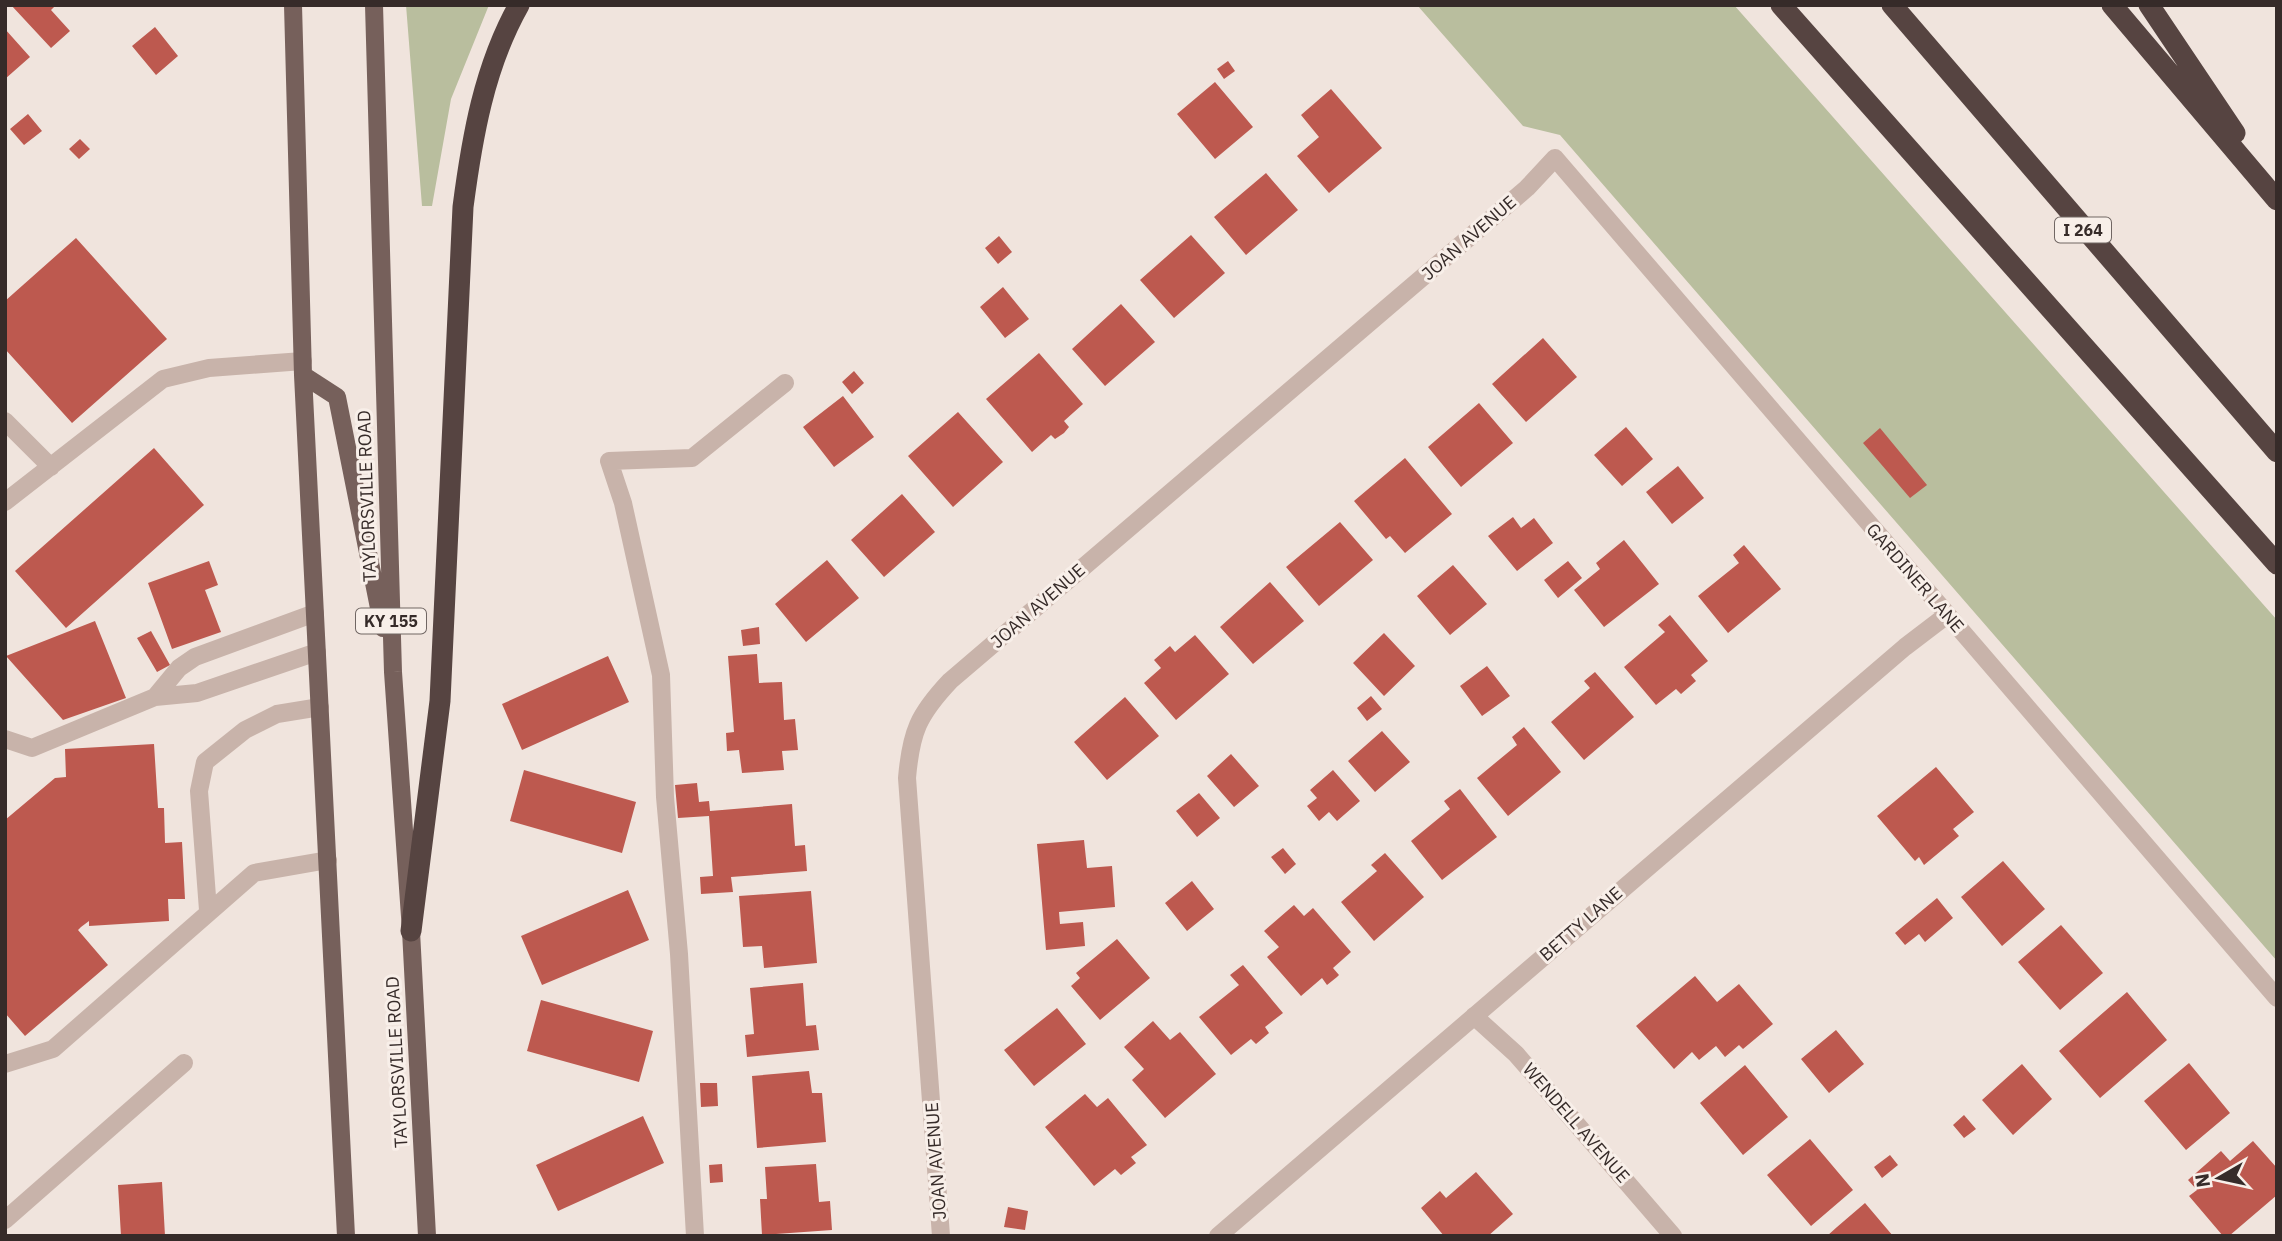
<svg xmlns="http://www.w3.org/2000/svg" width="2282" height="1241" font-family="'IBM Plex Sans',sans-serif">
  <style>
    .green { fill: #b9be9e }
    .building { fill: #bd594f }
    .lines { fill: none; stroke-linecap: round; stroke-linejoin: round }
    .service { stroke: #c8b3aa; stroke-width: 18 }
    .minor { stroke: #c8b3aa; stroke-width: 18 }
    .primary { stroke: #76605b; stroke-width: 18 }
    .motorway { stroke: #564441; stroke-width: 21 }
    .labels { text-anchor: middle; stroke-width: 6; stroke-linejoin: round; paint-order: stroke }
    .shield { fill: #f8efe9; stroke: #706663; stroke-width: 2 }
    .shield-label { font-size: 16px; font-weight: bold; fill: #362b29 }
    .street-label { font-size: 18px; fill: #362b29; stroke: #f8efe9 }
  </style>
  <rect width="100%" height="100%" fill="#f0e4dd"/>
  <!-- green -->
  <path class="green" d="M406,5h83l-38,94 -19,107h-10z
    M1417,5h317l543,615v341l-717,-826 -37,-9z"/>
  <!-- building -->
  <path class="building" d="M11,5h45l-5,5 19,21 -19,17z
    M155,27l23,29 -22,19 -24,-29z
    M5,29l25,28 -25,22z
    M1228,61l7,10 -11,8 -7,-10z
    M1215,82l38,45 -38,32 -38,-45z
    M1331,89l51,59 -53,45 -32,-37 22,-19 -18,-22z
    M28,114l14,17 -18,14 -14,-16z
    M80,139l10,10 -11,10 -10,-10z
    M1266,173l32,37 -52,45 -32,-38z
    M1191,235l34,38 -51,45 -34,-38z
    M999,236l13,16 -14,12 -13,-16z
    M76,238l91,101 -95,84 -67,-74v-48z
    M1003,287l26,32 -24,19 -25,-31z
    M1121,304l34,38 -50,44 -33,-37z
    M1543,338l34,39 -51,45 -34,-38z
    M1039,353l44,51 -19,17 5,6 -5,6 -9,6 -4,-4 -19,17 -46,-53z
    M854,371l10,12 -12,11 -10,-12z
    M843,396l31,41 -40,30 -31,-40z
    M1479,403l34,40 -52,44 -33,-40z
    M958,412l45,50 -50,45 -45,-51z
    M1626,427l27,32 -31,27 -28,-31z
    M1880,428l47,57 -17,13 -47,-55z
    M154,448l50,57 -138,123 -51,-57z
    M1405,458l47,56 -47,39 -15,-17 -4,3 -32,-38z
    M1678,466l26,32 -32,26 -26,-32z
    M902,494l33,38 -51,45 -33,-37z
    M1513,517l8,11 13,-10 19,25 -36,28 -29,-35z
    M1340,522l33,38 -54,46 -33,-39z
    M1624,540l35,44 -55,43 -30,-37 26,-21 -4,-6z
    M1744,545l37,44 -53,44 -30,-37 41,-33 -6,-8z
    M827,560l32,38 -53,44 -31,-38z
    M209,561l9,24 -13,5 16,42 -49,17 -24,-66z
    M1568,561l14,17 -24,20 -14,-18z
    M1453,565l34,39 -37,31 -33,-39z
    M1270,582l34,39 -51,43 -33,-37z
    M1670,615l38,46 -17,14 5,6 -15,13 -5,-5 -20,16 -32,-38 41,-35 -7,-7z
    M95,621l31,77 -63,22 -57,-64z
    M759,627l1,17 -17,2 -2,-16z
    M151,631l19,34 -13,7 -20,-34z
    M1384,633l31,33 -31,30 -31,-33z
    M1195,635l34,39 -53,46 -32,-37 17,-15 -7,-8 16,-14 5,6z
    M757,654l2,29 23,-1 2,38 11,-1 3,31 -16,1 2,19 -42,3 -3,-23 -12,1 -1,-18 8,-1 -6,-76z
    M608,656l21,46 -107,48 -20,-46z
    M1487,666l23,30 -28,20 -22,-30z
    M1595,672l39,45 -50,43 -33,-38 39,-34 -6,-7z
    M1371,696l11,13 -15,12 -10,-13z
    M1125,697l34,39 -52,44 -33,-38z
    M1524,727l37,45 -53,44 -31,-38 40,-33 -5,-8z
    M1382,731l28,31 -35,30 -27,-31z
    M154,744l4,64h6l1,35 17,-1 3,57h-17l1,22 -80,5v-5l-8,6 -3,3 30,35 -83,71 -20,-23v-193l50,-42 11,-1 -1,-28z
    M1231,754l28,32 -25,21 -27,-31z
    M1936,767l38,45 -21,17 6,7 -35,29 -5,-8 -4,4 -38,-45z
    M524,770l112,32 -14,51 -112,-32z
    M1333,770l27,31 -23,20 -8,-9 -10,9 -12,-15 10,-8 -7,-8z
    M697,783l2,19 10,-1 1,10 82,-7 3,42 10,-1 2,26 -76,6 2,15 -32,2 -1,-17 13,-1 -4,-60 -31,2 -3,-33z
    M1460,789l37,48 -55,43 -31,-39 39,-32 -6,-8z
    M1199,793l21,25 -23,19 -21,-26z
    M1084,840l3,28 25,-2 3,41 -56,5 1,12 23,-2 2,24 -39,4 -9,-106z
    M1283,848l13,16 -11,10 -14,-17z
    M1385,853l39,44 -50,44 -33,-39 36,-31 -6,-6z
    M2003,861l42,48 -43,37 -41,-49z
    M1192,881l22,28 -27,22 -22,-28z
    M628,890l21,50 -107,45 -21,-49z
    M811,891l6,72 -53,5 -2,-22 -19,1 -4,-51z
    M1937,898l16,20 -28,24 -6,-8 -14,11 -10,-12z
    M1294,905l10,11 9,-8 38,44 -18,16 6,7 -2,2 -10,8 -5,-7 -21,18 -34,-39 12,-10 -15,-16z
    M2061,925l42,48 -43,37 -42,-48z
    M1117,939l33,39 -50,42 -29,-34 9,-8 -4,-5z
    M1243,965l40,48 -18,14 4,6 -13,11 -5,-5 -20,16 -32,-38 40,-32 -9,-10z
    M1695,976l22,26 22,-18 34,40 -30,25 -4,-4 -14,12 -9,-11 -17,14 -7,-8 -18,17 -38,-43z
    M803,983l3,43 10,-1 3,25 -72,7 -2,-22 9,-1 -4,-46z
    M2127,992l40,48 -67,58 -41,-47z
    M541,1000l112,31 -14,51 -112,-31z
    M1057,1008l29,36 -52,42 -30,-36z
    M1153,1021l17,19 10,-8 36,42 -51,44 -33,-38 12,-11 -20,-22z
    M1836,1030l28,34 -35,29 -28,-34z
    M2189,1063l41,50 -44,37 -42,-49z
    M2022,1064l30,35 -39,36 -31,-35z
    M1745,1065l43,52 -45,38 -43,-52z
    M809,1071l3,22h10l4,49 -69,6 -5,-72z
    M700,1083h17l1,23 -17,1z
    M1085,1094l12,13 11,-9 39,47 -16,12 5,6 -15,12 -6,-6 -21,17 -49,-59z
    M1964,1115l12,14 -12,9 -11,-13z
    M643,1116l21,47 -106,48 -22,-46z
    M1810,1139l43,51 -42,36 -44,-51z
    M2253,1141l24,27v27l-48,41h-6l-34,-40 8,-6 -9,-10 33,-29 9,10z
    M1890,1155l8,10 -16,13 -8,-11z
    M722,1164l1,18 -13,1 -1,-18z
    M816,1164l3,38 11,-1 2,29 -70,5 -2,-36h7l-2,-32z
    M1476,1172l37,42 -25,22h-44l-23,-28 19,-17 6,7z
    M162,1182l3,54h-44l-3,-51z
    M1865,1203l28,33h-66l10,-9z
    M1008,1207l20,4 -3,19 -21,-3z"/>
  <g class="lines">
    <!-- service -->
    <path class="service" d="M5,421l46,46
      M5,502l158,-123 46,-11 94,-7
      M155,697l24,-29 16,-11 120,-44
      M5,739l27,9 123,-51 42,-4 120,-41
      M208,910l-9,-119 6,-29 40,-32 32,-16 43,-7
      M5,1064l48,-15 201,-176 74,-13
      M5,1220l179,-157"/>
    <!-- minor -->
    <path class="minor" d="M1474,1016l42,38 157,182
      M695,1236l-16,-282 -14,-157 -4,-122 -38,-172 -14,-42 83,-3 93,-75
      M941,1236l-34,-458c4,-46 11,-63 43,-97l577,-493 28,-30 722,840
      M1218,1236l687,-589 42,-32"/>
    <!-- primary -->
    <path class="primary" d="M293,5l10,370 43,861
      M374,5l19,667 18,259 16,305
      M303,375l34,22 46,231"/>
    <!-- motorway -->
    <path class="motorway" d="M1781,5l496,559
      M1892,5l385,447
      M2112,5l165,195
      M2149,5l86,128
      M411,931l29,-230 23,-494c9,-69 21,-140 56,-202"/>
  </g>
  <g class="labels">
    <!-- shield labels -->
    <g class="shield">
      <rect x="2055" y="217.5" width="56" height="25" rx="5"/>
      <rect x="356" y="608.5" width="70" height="25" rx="5"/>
    </g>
    <g class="shield-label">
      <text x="2083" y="236">I 264</text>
      <text x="391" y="627">KY 155</text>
    </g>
    <!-- street labels -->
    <g class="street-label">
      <text transform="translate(1469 238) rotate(-41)" y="6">JOAN AVENUE</text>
      <text transform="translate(367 496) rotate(-92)" y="6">TAYLORSVILLE ROAD</text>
      <text transform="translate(1915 578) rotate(49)" y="6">GARDINER LANE</text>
      <text transform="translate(1038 606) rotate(-41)" y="6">JOAN AVENUE</text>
      <text transform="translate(1581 924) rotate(-41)" y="6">BETTY LANE</text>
      <text transform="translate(397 1062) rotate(-93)" y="6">TAYLORSVILLE ROAD</text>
      <text transform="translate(1576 1123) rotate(49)" y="6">WENDELL AVENUE</text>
      <text transform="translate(936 1161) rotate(-94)" y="6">JOAN AVENUE</text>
    </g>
  </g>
  <!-- border -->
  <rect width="2282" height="1241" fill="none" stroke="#362b29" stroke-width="14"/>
  <!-- north arrow -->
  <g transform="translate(2219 1178) rotate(261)" stroke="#f8efe9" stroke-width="5" paint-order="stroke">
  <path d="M0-5L12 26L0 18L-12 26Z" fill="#362b29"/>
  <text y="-10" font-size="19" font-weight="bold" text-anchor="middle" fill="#362b29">N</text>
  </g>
</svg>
